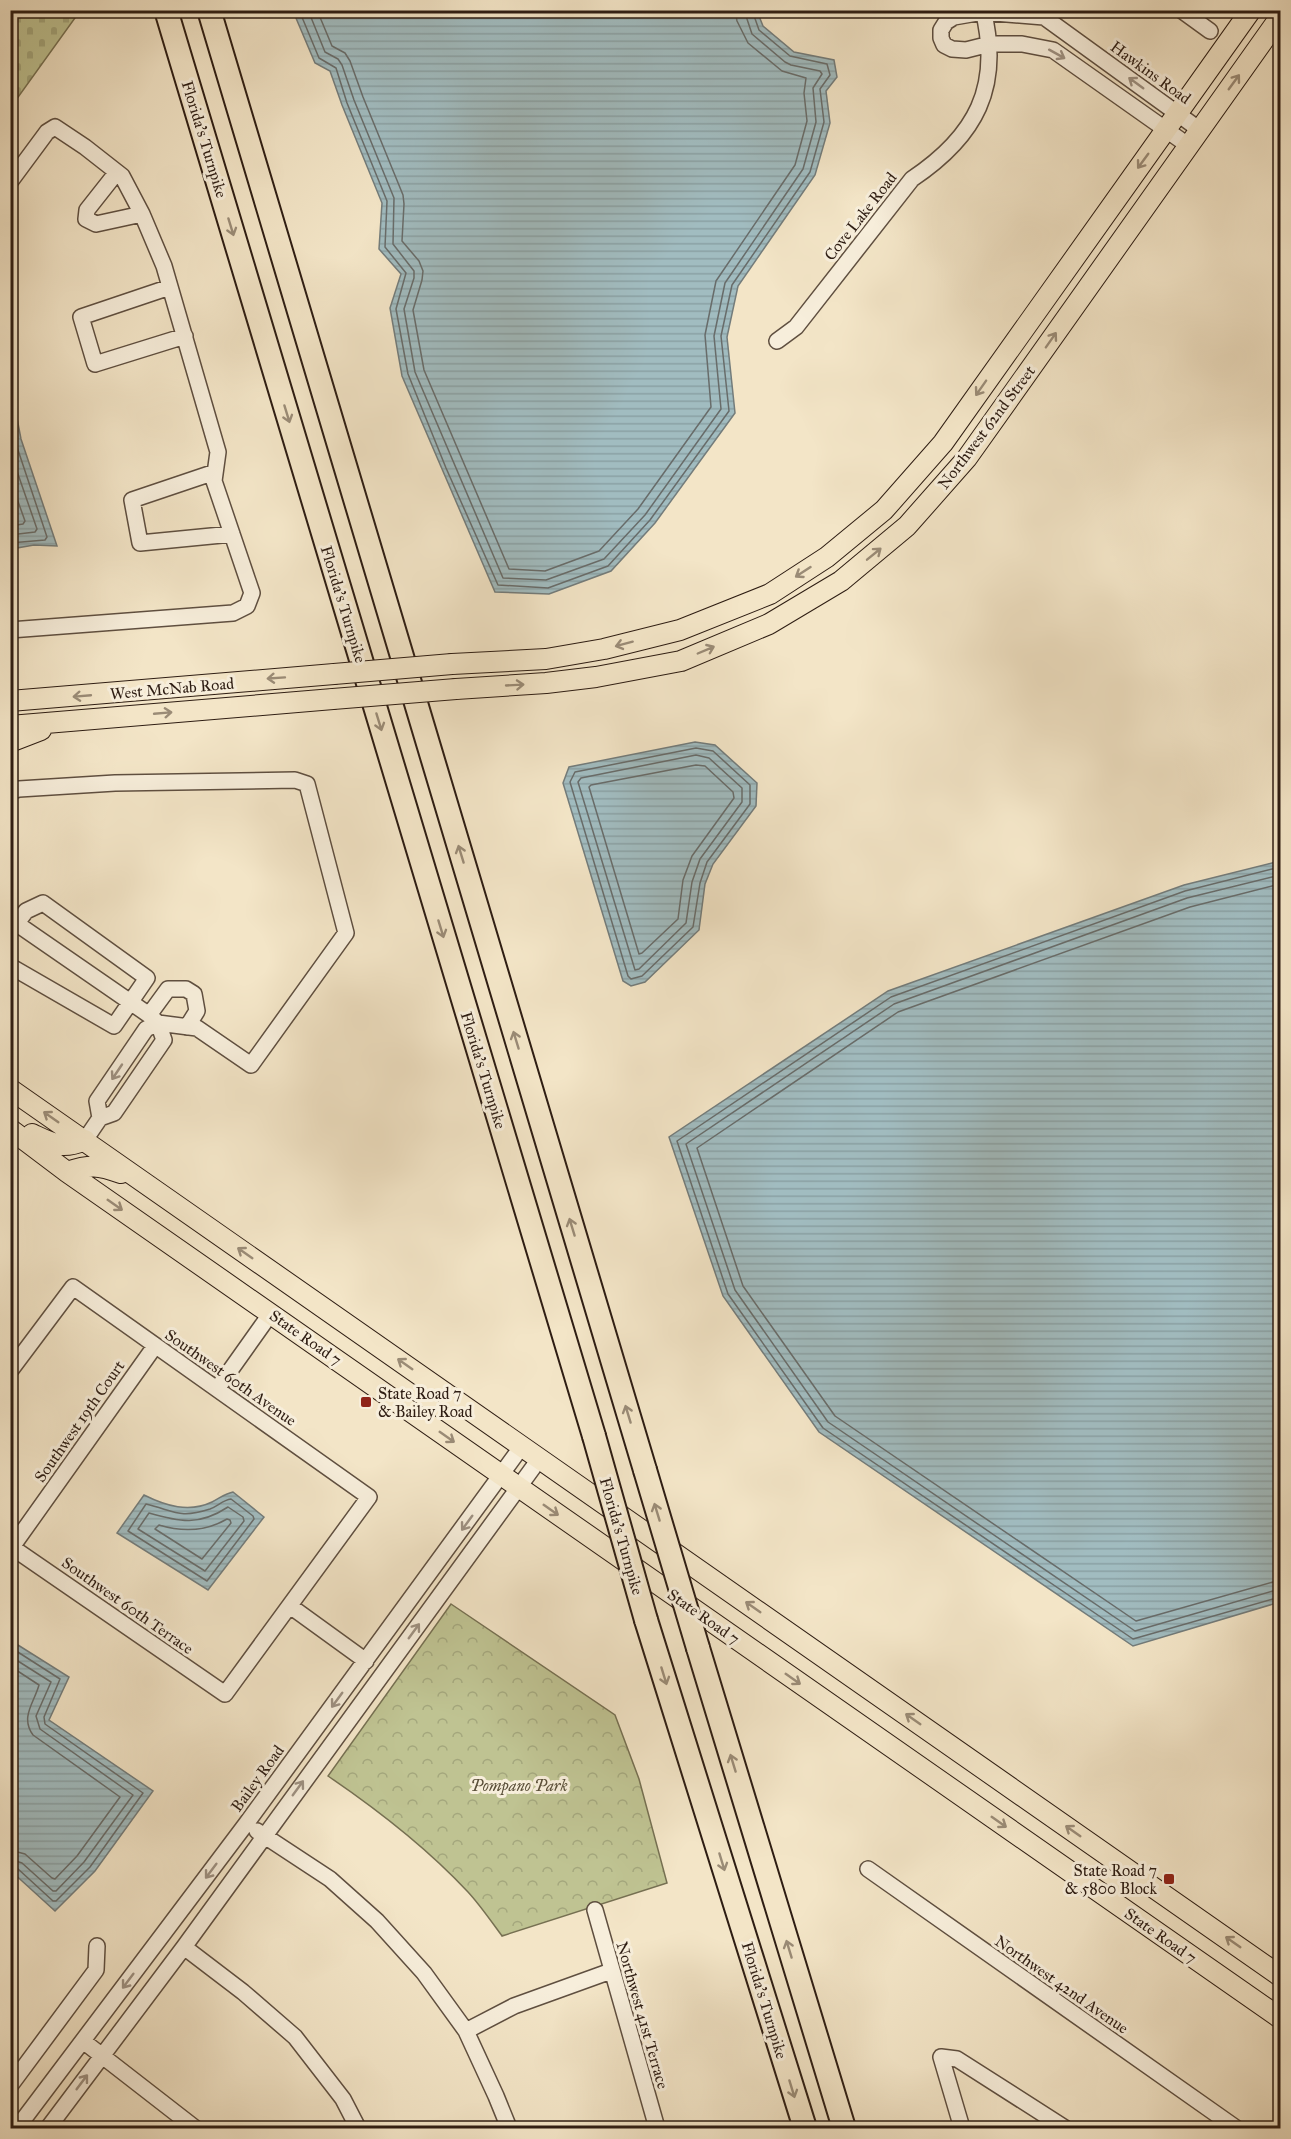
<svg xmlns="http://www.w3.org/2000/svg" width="1291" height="2139" font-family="'IM FELL Great Primer',serif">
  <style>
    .cemetery { fill: url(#cemetery-stones); stroke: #767052; stroke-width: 1.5 }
    .park { fill: url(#park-crowns); stroke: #767052; stroke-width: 1.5 }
    .water { fill: url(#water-rules); stroke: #737c7b; stroke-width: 1.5 }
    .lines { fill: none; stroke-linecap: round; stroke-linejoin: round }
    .shore { stroke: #686c6a; stroke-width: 1.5 }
    .minor-casing { stroke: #5f4f40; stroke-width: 18 }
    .major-casing { stroke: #2e1d13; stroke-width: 22 }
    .highway-casing { stroke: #2e1d13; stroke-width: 26 }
    .minor { stroke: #f7eedb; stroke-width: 15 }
    .major { stroke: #f3e5c7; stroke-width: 20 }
    .highway { stroke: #f3e5c7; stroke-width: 22 }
    .major-bridge-casing { stroke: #2e1d13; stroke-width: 22; stroke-linecap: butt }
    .highway-bridge-casing { stroke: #2e1d13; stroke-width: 26; stroke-linecap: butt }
    .major-bridge { stroke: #f3e5c7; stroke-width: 20 }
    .highway-bridge { stroke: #f3e5c7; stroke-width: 22 }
    .oneway { stroke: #9d9081 }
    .oneway2 { stroke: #9a8b76 }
    .poi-dot { fill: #8f2418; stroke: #f7eedb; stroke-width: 2 }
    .labels { text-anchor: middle; stroke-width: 6; stroke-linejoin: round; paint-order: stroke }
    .street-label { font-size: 16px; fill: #2e1d13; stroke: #f7eedb }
    .poi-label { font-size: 16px; fill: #2e1d13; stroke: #f7eedb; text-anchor: start }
    .park-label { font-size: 16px; font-style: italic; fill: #5a4f39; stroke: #f7eedb }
  </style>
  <defs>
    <pattern id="cemetery-stones" width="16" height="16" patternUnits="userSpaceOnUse" patternTransform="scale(1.5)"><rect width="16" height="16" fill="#bfc392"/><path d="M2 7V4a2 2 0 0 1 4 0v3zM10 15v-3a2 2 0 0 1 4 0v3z" fill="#a4a77d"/></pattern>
    <pattern id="park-crowns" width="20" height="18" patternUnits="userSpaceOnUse" patternTransform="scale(1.5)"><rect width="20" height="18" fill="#bfc392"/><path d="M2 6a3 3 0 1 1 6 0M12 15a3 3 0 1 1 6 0" fill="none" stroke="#a4a77d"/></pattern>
    <pattern id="water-rules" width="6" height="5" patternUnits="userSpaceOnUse" patternTransform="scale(1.5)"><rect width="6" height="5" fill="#a1bcc0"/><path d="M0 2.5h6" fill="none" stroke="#8ba1a4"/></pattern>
  </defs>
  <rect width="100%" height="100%" fill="#f3e5c7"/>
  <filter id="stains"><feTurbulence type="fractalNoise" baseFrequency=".00333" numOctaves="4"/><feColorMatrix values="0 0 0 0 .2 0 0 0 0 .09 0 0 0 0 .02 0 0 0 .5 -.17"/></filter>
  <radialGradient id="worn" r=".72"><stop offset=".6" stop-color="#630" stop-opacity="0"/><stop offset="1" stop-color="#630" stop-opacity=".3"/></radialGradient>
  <!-- cemetery -->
  <path class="cemetery" d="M11,10l69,1 -69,96 -1,-96z"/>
  <!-- park -->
  <path class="park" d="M451,1604l164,111 24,64 28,104 -165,53c-11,-15 -22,-31 -34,-44 -42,-45 -90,-82 -140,-116z"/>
  <!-- water -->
  <path class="water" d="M293,11h464l6,15 31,26 40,8 3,17 -11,14 4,32 -15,52 -77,111 -11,51 8,76 -80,110 -44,48 -62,23 -54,-2 -93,-216 -12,-68 11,-34 -22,-25 3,-46 -40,-98 -12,-34 -15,-8z
    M10,382l11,57 36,107 -23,-1 -23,4z
    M695,742l20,3 42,38 -1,23 -43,58 -8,20 -6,46 -54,52 -14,4 -8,-5 -60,-198 6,-16z
    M1280,861v741l-147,44 -314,-214 -96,-136 -54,-159 219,-146 296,-106z
    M233,1492l31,25 -56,73 -91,-57 27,-38c22,11 45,18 68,7 8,-4 12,-8 21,-10z
    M10,1640l59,37 -20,43 104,71 -58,80 -40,40 -44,-40z"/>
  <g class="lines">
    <!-- shore -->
    <path class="shore" d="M299,10l20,48 17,10 11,35 40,98 -2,46 21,26 -10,36 12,65 38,94 52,117 50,3 60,-22 42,-46 79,-109 -8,-75 11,-51 78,-113 14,-50 -4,-33 10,-14 -3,-11 -37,-8 -31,-26 -7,-20
      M308,10l17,42 13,7 4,6 12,35 40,98 -1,46 21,27v7l-10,31 11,63 88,206 43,2 58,-21 41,-44 76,-106 -7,-73 11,-53 78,-114 13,-47 -3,-34 9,-14 -2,-3 -29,-6 -6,-3 -33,-28 -8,-24
      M317,10l15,36 13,7 5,8 13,36 40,98 1,9 -2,37 17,20 4,10 -1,9 -9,30 11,60 85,199 36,2 54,-20 39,-42 73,-102 -6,-72 11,-54 79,-116 12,-44 -3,-28 2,-15 -24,-7 -34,-28 -11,-22 -2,-11
      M10,416l5,25 32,96 -2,3 -35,3
      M10,451l27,78 -2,3 -25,3
      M10,479l15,42 -2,3 -13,2
      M696,748l17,3 37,34v19l-43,58 -7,21 -7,44 -51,49 -11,3 -3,-3 -58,-194 5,-10z
      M696,755l13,3 33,30v14l-42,57 -8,23 -6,41 -47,46 -4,1 -57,-188 3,-4z
      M696,765l9,1 28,26 1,6 -42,58 -9,24 -5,39 -36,34 -3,1 -50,-167 2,-2z
      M1280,867l-95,24 -294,106 -214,144 51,153 95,134 310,211 147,-42
      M1280,875l-93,23 -293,106 -208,140 49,146 93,132 307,209 145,-42
      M1280,884l-90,23 -292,105 -201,136 46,138 92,130 301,205 144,-41
      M231,1499l22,17 1,3 -47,62 -79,-50 18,-27c29,7 33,15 64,5 8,-3 13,-9 21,-10z
      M228,1507l15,10 1,4 -39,50 -67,-42 11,-16c31,9 50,13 79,-6z
      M227,1519l3,1 1,3 -29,36 -47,-30 4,-4c23,7 46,7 68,-6z
      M10,1647l50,32 -16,38 1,7 98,69 -53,74 -34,34h-3l-36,-33 -7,-1
      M10,1656l41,26 -15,34 4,13 93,66 -49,67 -28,29h-3l-31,-28 -12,-4
      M10,1666l29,19c-5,18 -19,32 -6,50l87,62 -43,59 -22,23 -3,-1 -27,-24 -15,-4"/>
    <defs>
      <path id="minor" d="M1181,10l29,21
        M1189,146l-136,-96 -31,-6h-32l-24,6 -14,-1 -8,-4 -3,-7v-8l5,-8 8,-5 29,-5 61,5 156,113
        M117,172l-30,38 -1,9 10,5 46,-10
        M10,182l37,-50 8,-5 30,20 37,29 20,38 22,52 54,186 -4,29 38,112 -5,13 -14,7 -223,17
        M170,287l-89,30 14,47 90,-28
        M777,341l19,-14 116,-148c64,-43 90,-92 71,-169
        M215,472l-83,28 8,43 92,-9
        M10,792l9,-3 96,-6 180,-3 12,4 39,149 -95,132 -54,-37 -39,-5 -12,6 -49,72 3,17
        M10,919l139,96 9,8 6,17 -50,73 -14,5 -15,22
        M10,966l104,60 33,-48 -104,-75 -17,8 -9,12
        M149,1015l19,-26h18l8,5 3,17 -10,16
        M10,1371l63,-84 296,210 -144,197 -215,-148
        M217,1389l54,-76
        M12,1547l143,-201
        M290,1606l76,55
        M257,1831l73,48 47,42 47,52 42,58 30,65 13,32
        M868,1869l368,259
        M595,1910l62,218
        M184,1947l59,45 52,45 48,62 15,29
        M466,2031l48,-25 97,-35
        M83,2041l112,87
        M10,2086l86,-116 1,-24
        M17,2128l229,-304 276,-378
        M48,2128l136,-181 356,-489
        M962,2128l-21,-71 16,2 108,69"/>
      <path id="major" d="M452,664l94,-5 58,-10 76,-19 90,-36 57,-37 57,-47 59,-67 308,-433
        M456,689l90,-6 50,-6 85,-16 88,-37 72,-43 66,-55 60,-68 313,-441
        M10,701l324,-27
        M10,726l323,-27
        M10,742l31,-12
        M10,1089l1270,887
        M10,1129l57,43 1213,846
        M32,1134c21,10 30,16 53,6
        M67,1172c23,-8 31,-7 54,1"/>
      <path id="highway" d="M166,10l428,1426
        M209,10l436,1460
        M646,1620l159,508
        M698,1648l146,480"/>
    </defs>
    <!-- minor casing -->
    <use href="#minor" class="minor-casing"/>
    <!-- major casing -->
    <use href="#major" class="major-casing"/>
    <!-- highway casing -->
    <use href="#highway" class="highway-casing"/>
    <!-- minor -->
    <use href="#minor" class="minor"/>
    <!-- major -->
    <use href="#major" class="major"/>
    <!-- highway -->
    <use href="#highway" class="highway"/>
    <defs>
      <path id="major-bridge" d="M334,674l118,-10
        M333,699l123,-10"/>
      <path id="highway-bridge" d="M594,1436l52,184
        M645,1470l53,178"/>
    </defs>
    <!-- major-bridge casing -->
    <use href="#major-bridge" class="major-bridge-casing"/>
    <!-- highway-bridge casing -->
    <use href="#highway-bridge" class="highway-bridge-casing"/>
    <!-- major-bridge -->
    <use href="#major-bridge" class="major-bridge"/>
    <!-- highway-bridge -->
    <use href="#highway-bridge" class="highway-bridge"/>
  </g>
  <!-- one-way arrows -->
  <defs><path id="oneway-shaft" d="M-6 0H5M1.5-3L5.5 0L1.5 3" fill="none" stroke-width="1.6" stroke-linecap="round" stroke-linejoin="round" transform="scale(1.5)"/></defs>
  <g class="oneway">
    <use href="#oneway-shaft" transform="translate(1057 54) rotate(29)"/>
    <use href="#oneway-shaft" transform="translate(1136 83) rotate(-144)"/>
    <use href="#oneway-shaft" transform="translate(117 1072) rotate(124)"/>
    <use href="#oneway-shaft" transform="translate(467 1523) rotate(126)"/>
    <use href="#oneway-shaft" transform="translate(414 1631) rotate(-54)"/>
    <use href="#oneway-shaft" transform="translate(337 1700) rotate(126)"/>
    <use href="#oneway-shaft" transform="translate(298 1788) rotate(-54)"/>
    <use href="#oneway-shaft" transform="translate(211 1871) rotate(127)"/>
    <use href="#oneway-shaft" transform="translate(128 1981) rotate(127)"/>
    <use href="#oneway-shaft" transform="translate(82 2082) rotate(-53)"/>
  </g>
  <g class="oneway2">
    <use href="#oneway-shaft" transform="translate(1234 82) rotate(-54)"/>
    <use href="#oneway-shaft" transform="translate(1143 161) rotate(126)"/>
    <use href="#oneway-shaft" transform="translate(231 227) rotate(73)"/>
    <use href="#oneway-shaft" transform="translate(1051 340) rotate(-55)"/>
    <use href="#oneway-shaft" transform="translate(981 388) rotate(125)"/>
    <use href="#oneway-shaft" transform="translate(287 414) rotate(73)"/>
    <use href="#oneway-shaft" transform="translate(874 554) rotate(-39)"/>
    <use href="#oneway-shaft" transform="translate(803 572) rotate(147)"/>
    <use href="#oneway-shaft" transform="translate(624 644) rotate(165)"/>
    <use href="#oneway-shaft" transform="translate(706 650) rotate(-23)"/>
    <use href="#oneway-shaft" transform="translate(276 678) rotate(176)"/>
    <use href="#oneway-shaft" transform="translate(515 685) rotate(-3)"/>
    <use href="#oneway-shaft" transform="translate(82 696) rotate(175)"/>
    <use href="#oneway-shaft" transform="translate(163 713) rotate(-5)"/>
    <use href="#oneway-shaft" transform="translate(379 722) rotate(73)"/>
    <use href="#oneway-shaft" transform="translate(461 854) rotate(-107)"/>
    <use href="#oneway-shaft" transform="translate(441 929) rotate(73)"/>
    <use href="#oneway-shaft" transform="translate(516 1040) rotate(-107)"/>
    <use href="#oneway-shaft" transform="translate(51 1117) rotate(-145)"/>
    <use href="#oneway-shaft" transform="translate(115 1205) rotate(35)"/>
    <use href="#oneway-shaft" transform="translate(572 1227) rotate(-107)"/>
    <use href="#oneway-shaft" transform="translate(245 1253) rotate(-145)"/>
    <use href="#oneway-shaft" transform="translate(405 1364) rotate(-145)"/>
    <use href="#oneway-shaft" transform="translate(628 1414) rotate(-107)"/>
    <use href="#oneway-shaft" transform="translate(447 1437) rotate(35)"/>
    <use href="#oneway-shaft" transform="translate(551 1510) rotate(35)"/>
    <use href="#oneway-shaft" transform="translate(657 1512) rotate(-107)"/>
    <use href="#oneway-shaft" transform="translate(753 1607) rotate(-145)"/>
    <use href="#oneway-shaft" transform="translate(664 1676) rotate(73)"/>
    <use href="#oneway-shaft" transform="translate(793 1679) rotate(35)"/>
    <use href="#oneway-shaft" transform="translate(913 1719) rotate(-145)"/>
    <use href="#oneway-shaft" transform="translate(733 1763) rotate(-107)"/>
    <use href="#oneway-shaft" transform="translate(999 1822) rotate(35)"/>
    <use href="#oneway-shaft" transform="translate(1073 1831) rotate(-145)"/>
    <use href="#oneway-shaft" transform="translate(722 1862) rotate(73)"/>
    <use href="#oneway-shaft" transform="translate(1233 1942) rotate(-145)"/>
    <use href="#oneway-shaft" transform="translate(789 1949) rotate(-107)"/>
    <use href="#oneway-shaft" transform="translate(792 2089) rotate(73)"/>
  </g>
  <!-- markers -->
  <g class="poi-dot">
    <rect x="360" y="1396" width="12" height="12" rx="3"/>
    <rect x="1163" y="1873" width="12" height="12" rx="3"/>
  </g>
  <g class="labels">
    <!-- street labels -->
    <g class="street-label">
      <text transform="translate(1151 72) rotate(36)" y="6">Hawkins Road</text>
      <text transform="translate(205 139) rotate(73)" y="6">Florida's Turnpike</text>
      <text transform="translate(860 216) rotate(-52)" y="6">Cove Lake Road</text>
      <text transform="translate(986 427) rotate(-53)" y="6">Northwest 62nd Street</text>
      <text transform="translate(344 604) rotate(73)" y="6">Florida's Turnpike</text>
      <text transform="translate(172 688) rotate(-5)" y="6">West McNab Road</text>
      <text transform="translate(484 1070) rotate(73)" y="6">Florida's Turnpike</text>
      <text transform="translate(306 1337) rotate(35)" y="6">State Road 7</text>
      <text transform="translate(231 1377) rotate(35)" y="6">Southwest 60th Avenue</text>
      <text transform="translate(79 1421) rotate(-55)" y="6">Southwest 19th Court</text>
      <text transform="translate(622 1536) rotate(74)" y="6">Florida's Turnpike</text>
      <text transform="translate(128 1605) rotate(35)" y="6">Southwest 60th Terrace</text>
      <text transform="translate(704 1616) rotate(35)" y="6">State Road 7</text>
      <text transform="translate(257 1778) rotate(-54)" y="6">Bailey Road</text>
      <text transform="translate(1161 1935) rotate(35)" y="6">State Road 7</text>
      <text transform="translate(1062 1984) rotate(35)" y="6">Northwest 42nd Avenue</text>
      <text transform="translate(765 2000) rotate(73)" y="6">Florida's Turnpike</text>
      <text transform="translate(643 2015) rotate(74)" y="6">Northwest 41st Terrace</text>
    </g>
    <!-- poi labels -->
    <g class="poi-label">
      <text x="378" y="1399">State Road 7<tspan x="378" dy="18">&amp; Bailey Road</tspan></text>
      <text x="1157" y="1876" text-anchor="end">State Road 7<tspan x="1157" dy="18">&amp; 5800 Block</tspan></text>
    </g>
    <!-- park labels -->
    <g class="park-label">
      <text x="519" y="1791">Pompano Park</text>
    </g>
  </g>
  <!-- margin -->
  <rect width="1291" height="2139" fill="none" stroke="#f3e5c7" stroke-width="36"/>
  <rect x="12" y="12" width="1267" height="2115" fill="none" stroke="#2e1d13" stroke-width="3"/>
  <rect x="18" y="18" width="1255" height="2103" fill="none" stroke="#2e1d13" stroke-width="1.5"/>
  <rect width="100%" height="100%" filter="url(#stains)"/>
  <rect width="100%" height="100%" fill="url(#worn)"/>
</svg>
